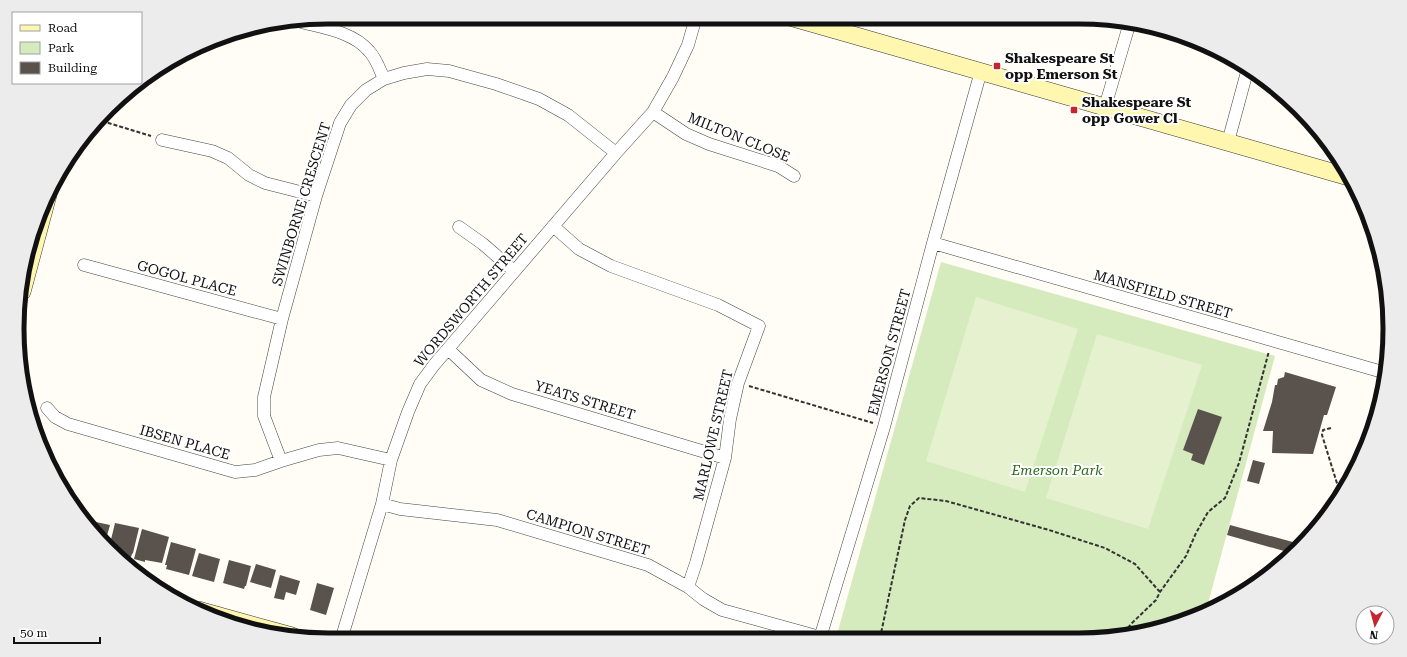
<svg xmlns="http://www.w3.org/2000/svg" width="1407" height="657" font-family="'Roboto Serif',serif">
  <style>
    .green { fill: #d5ebbd }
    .pitch { fill: #e6f2cf }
    .building { fill: #5a524d }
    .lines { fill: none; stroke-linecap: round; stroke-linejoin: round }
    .street-casing { stroke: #444; stroke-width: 13 }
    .secondary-casing { stroke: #333; stroke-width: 18 }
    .path { stroke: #333; stroke-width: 2; stroke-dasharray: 4 2; stroke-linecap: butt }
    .street { stroke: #fff; stroke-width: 12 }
    .secondary { stroke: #fff6b0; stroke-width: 17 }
    .poi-dot { fill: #c4262e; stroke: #fff; stroke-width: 1.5 }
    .labels { text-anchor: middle; stroke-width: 4; stroke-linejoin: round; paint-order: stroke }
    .poi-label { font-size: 14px; font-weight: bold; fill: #111; stroke: #fff; text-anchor: start }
    .street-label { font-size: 14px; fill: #111; stroke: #fff }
    .park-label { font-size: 14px; font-style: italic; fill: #2f6b1f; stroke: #fff }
    .rim { fill: none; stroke: #111; stroke-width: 5 }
  </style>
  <rect width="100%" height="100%" fill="#fffdf5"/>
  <!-- green -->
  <path class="green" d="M941,262l334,94 -69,255 -8,5 -79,21 -283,1z"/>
  <!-- pitch -->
  <path class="pitch" d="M976,297l102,32 -53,163 -99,-31z
    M1097,334l105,31 -54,164 -102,-31z"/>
  <!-- building -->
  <path class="building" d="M1285,372l51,15 -9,28h-3l-11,39 -41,-1 1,-22h-10l9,-29 3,-17h2l1,-6 6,-2z
    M1198,409l24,8 -18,48 -13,-5 2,-6 -10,-4z
    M1253,460l12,3 -6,21 -12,-3z
    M96,522l14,3 -5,18 -17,-18 7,2z
    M115,523l24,5 -6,25 -1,1 -1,3 -17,-4 -5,-5z
    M1230,525l70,19 -9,9 -64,-18z
    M142,529l27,8 -7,26 -17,-3v2l-11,-3z
    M171,542l25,7 -7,26 -23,-6 1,-4h-2z
    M199,553l21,6 -6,23 -22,-6z
    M229,560l22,6 -5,20h-1l-1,3 -21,-6z
    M256,564l20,6 -5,18 -21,-6z
    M280,575l20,6 -4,14 -10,-3 -2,8 -10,-2z
    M317,583l17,5 -8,27 -16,-5z"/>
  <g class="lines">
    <defs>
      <path id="street" d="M301,22c23,6 52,10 68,29 7,7 11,19 15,28
        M1105,107l25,-85
        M653,112l33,22 23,10 69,22 16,10
        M162,140l50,11 16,7 21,17 16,8 51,13
        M1228,142l20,-74
        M553,226l26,23 32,17 107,39 41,21 -21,57 -8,36 -5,39 -29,105 -8,24
        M459,227l24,17 31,27
        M933,243l453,130
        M84,265l198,54
        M448,349l33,31 31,14 213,64
        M47,408l8,9 13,7 167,48 20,-2 26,-9 38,-11 19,-2 53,12
        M281,461l-17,-45v-19l18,-78 34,-123 24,-73 11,-18 15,-15 18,-11 20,-6 23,-4 22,2 47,13 43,15 29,16 48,38
        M382,504l18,5 97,11 151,45 40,22 15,12 19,11 98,27
        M820,638l64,-211 49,-184 48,-172
        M341,640l41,-136 9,-44 17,-48 12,-28 14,-19 182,-212 37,-41 20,-35 15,-32 8,-28"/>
      <path id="secondary" d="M790,17l559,160
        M22,292l26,-97
        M198,610l94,26"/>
    </defs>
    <!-- street casing -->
    <use href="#street" class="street-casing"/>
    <!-- secondary casing -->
    <use href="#secondary" class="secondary-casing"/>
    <!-- path -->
    <path class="path" d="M102,121l49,15
      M749,386l124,37
      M1331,428l-8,2 -1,5 18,58
      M1120,637l12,-14 24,-23 4,-8 26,-36 10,-23 12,-21 17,-14 14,-35 30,-112
      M880,638l25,-118 5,-14 9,-8 27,3 103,29 56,18 30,16 25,28"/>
    <!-- street -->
    <use href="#street" class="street"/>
    <!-- secondary -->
    <use href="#secondary" class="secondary"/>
  </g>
  <!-- markers -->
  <g class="poi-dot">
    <rect x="993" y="62" width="8" height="8" rx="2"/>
    <rect x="1070" y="106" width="8" height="8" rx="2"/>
  </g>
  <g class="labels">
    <!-- poi labels -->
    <g class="poi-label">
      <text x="1005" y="63">Shakespeare St<tspan x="1005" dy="16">opp Emerson St</tspan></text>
      <text x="1082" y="107">Shakespeare St<tspan x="1082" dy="16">opp Gower Cl</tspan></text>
    </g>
    <!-- street labels -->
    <g class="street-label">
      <text transform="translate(739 137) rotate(22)" y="5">MILTON CLOSE</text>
      <text transform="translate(301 204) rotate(-73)" y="5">SWINBORNE CRESCENT</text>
      <text transform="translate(187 278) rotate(15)" y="5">GOGOL PLACE</text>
      <text transform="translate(1163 294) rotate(16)" y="5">MANSFIELD STREET</text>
      <text transform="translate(471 300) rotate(-50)" y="5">WORDSWORTH STREET</text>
      <text transform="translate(889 352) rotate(-75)" y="5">EMERSON STREET</text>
      <text transform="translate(585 400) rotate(17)" y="5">YEATS STREET</text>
      <text transform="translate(713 435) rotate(-77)" y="5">MARLOWE STREET</text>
      <text transform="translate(185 442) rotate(16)" y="5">IBSEN PLACE</text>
      <text transform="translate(588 532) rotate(17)" y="5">CAMPION STREET</text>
    </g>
    <!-- park labels -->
    <g class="park-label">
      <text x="1057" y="475">Emerson Park</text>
    </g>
  </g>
  <!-- crop -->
  <path d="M0 0H1407V657H0ZM328 24H1079A304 304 0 0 1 1383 328V329A304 304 0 0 1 1079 633H328A304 304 0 0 1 24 329V328A304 304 0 0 1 328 24Z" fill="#ececec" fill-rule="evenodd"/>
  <path class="rim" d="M328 24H1079A304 304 0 0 1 1383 328V329A304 304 0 0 1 1079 633H328A304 304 0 0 1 24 329V328A304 304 0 0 1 328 24Z"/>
  <!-- legend -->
  <rect x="12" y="12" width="130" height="72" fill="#ffffff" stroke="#a0a0a0"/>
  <rect x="20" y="25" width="20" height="6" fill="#fff6b0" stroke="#a0a0a0"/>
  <text x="48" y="32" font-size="12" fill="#111111">Road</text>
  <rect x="20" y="42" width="20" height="12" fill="#d5ebbd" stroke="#a0a0a0"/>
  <text x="48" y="52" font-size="12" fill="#111111">Park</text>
  <rect x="20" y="62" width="20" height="12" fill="#5a524d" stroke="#a0a0a0"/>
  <text x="48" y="72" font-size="12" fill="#111111">Building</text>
  <!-- north arrow -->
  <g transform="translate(1375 625) rotate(186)"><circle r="19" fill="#ffffff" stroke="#a0a0a0"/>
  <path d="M0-3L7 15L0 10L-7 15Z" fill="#c4262e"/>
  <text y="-6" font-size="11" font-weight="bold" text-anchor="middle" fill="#111111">N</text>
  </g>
  <!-- scale -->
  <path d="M14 637v6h86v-6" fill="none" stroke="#111111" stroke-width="2"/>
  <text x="20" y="637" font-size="12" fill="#111111" stroke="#ffffff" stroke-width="3" paint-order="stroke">50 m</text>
</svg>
